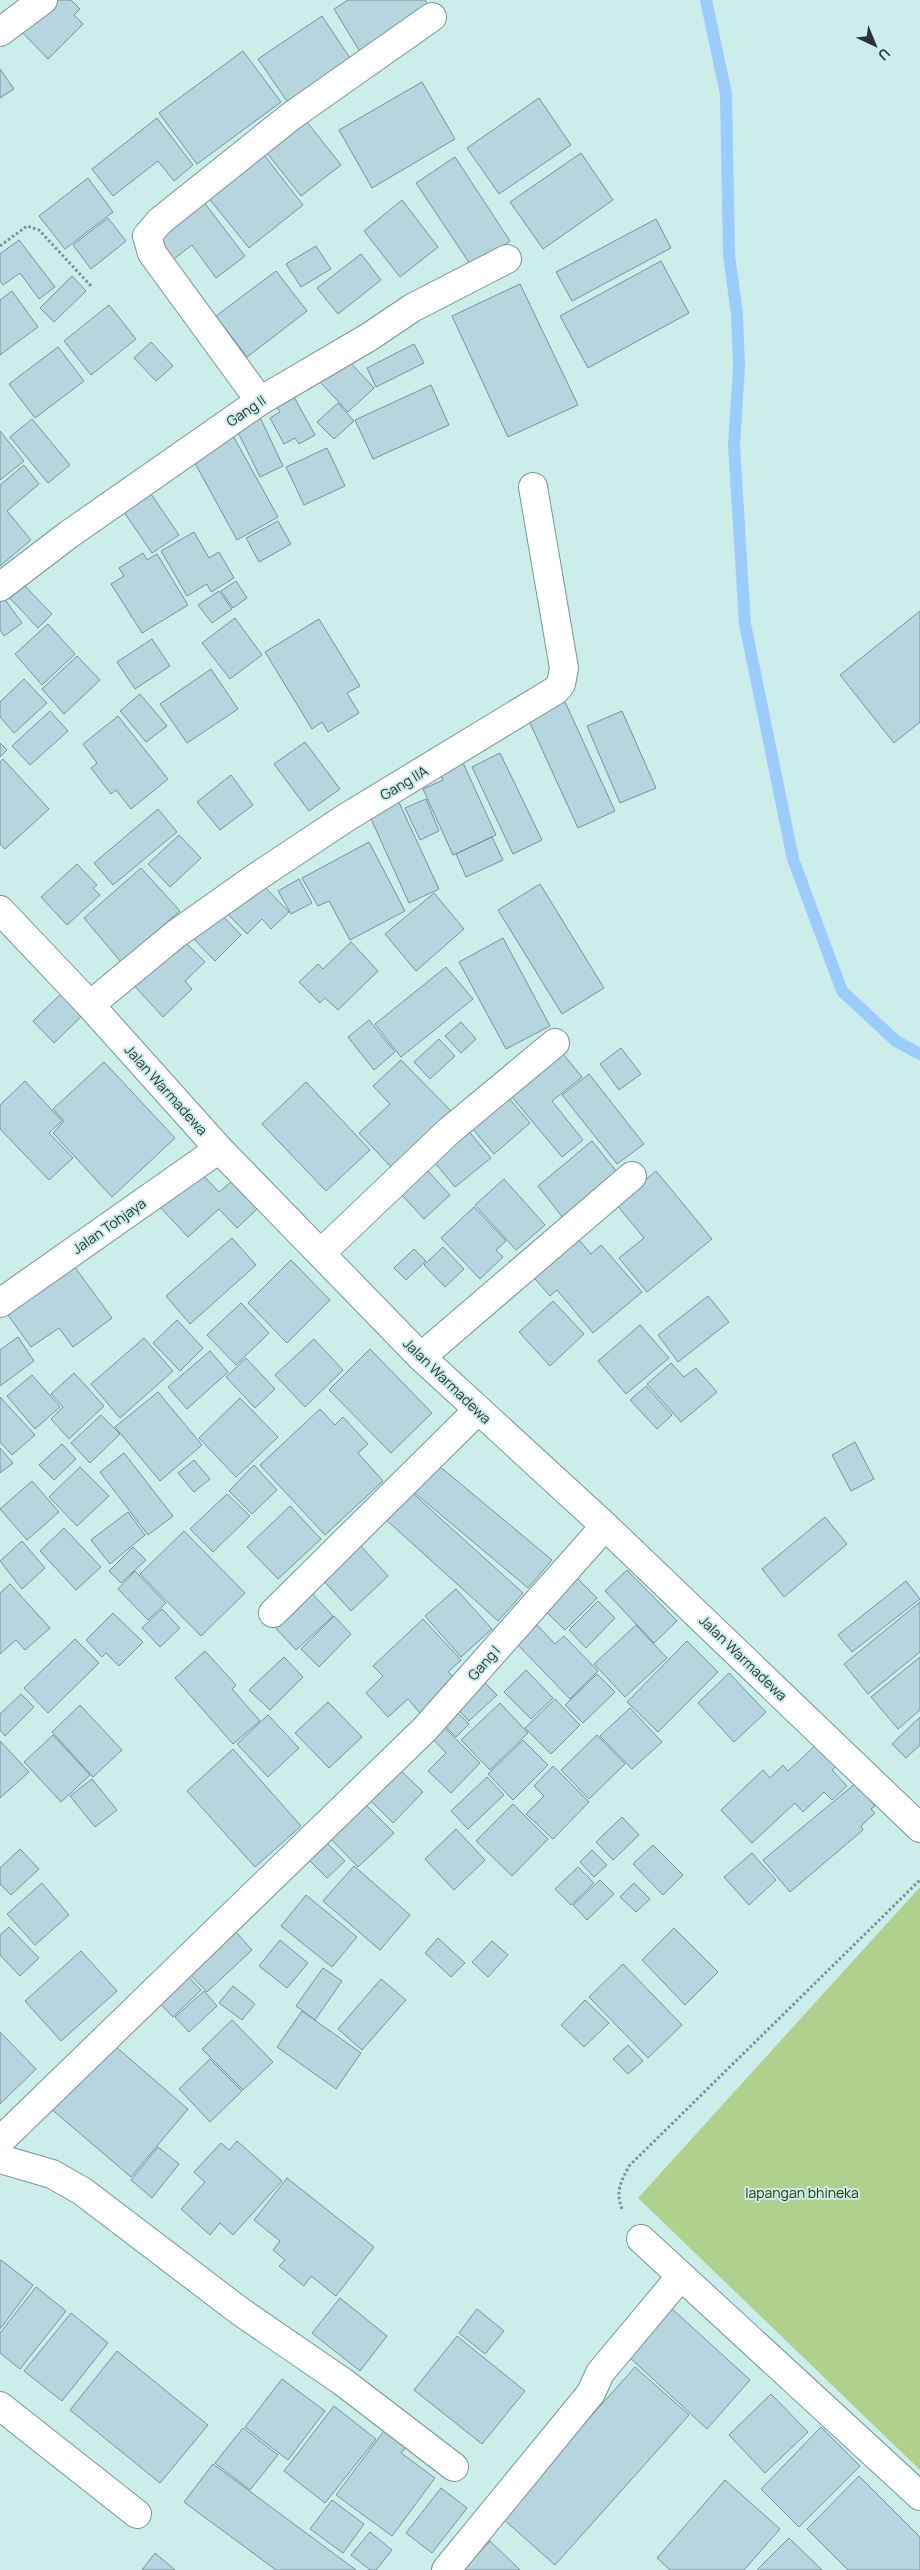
<svg xmlns="http://www.w3.org/2000/svg" width="920" height="2570" font-family="Manrope,sans-serif">
  <style>
    .green { fill: #b0d18e }
    .lines { fill: none; stroke-linecap: round; stroke-linejoin: round }
    .stream { stroke: #9cccfc; stroke-width: 12 }
    .building { fill: #b6d5df; stroke: #76939d }
    .minor-casing { stroke: #779794; stroke-width: 30 }
    .tertiary-casing { stroke: #779794; stroke-width: 30 }
    .path { stroke: #7a9290; stroke-width: 3; stroke-dasharray: 2.5 2.5; stroke-linecap: butt }
    .minor { stroke: #fff; stroke-width: 28 }
    .tertiary { stroke: #fff; stroke-width: 28 }
    .labels { text-anchor: middle; stroke-width: 4; stroke-linejoin: round; paint-order: stroke }
    .street-label { font-size: 14px; fill: #293635; stroke: #cceeeb }
    .park-label { font-size: 14px; fill: #1f3500; stroke: #cceeeb }
  </style>
  <rect width="100%" height="100%" fill="#cceeeb"/>
  <!-- green -->
  <path class="green" d="M920,1887v583l-282,-272z"/>
  <g class="lines">
    <!-- stream -->
    <path class="stream" d="M706,0l20,94 3,161 8,59 2,53 -5,78 11,179 48,235 49,132 54,50 24,13"/>
  </g>
  <!-- building -->
  <path class="building" d="M54,0h17l9,9 -6,6 9,9 -35,35 -26,-27z
    M348,0h77l8,12 -71,43 -28,-46z
    M322,16l34,51 -63,43 -35,-51z
    M243,51l38,51 -84,62 -38,-51z
    M0,69l14,20 -14,9z
    M422,82l33,57 -83,49 -33,-58z
    M539,98l32,47 -72,49 -32,-46z
    M303,117l38,48 -40,31 -38,-48z
    M157,118l36,47 -19,16 -16,-20 -45,35 -21,-27z
    M258,147l45,58 -54,43 -46,-57z
    M581,153l32,47 -70,49 -33,-47z
    M455,157l55,84 -38,26 -56,-84z
    M88,178l25,34 -48,37 -26,-33z
    M200,197l45,59 -29,22 -24,-33 -22,17 -21,-26z
    M402,200l36,47 -38,30 -36,-46z
    M108,218l18,23 -35,28 -18,-24z
    M656,219l15,29 -99,53 -16,-29z
    M19,240l36,47 -16,12 -19,-26 -17,12 -3,-4v-27z
    M316,246l15,23 -30,18 -15,-23z
    M361,254l20,26 -43,34 -21,-26z
    M661,261l28,52 -101,55 -28,-52z
    M276,271l31,40 -60,46 -31,-41z
    M72,276l14,15 -32,31 -14,-14z
    M520,284l58,121 -70,32 -56,-121z
    M12,291l26,36 -38,28v-55z
    M109,305l27,34 -45,36 -27,-34z
    M151,342l22,24 -17,15 -22,-23z
    M414,344l10,19 -48,24 -9,-19z
    M58,347l26,34 -49,37 -26,-34z
    M346,358l28,30 -26,24 -28,-30z
    M431,385l18,40 -76,34 -18,-39z
    M294,397l21,38 -16,9 -4,-6 -11,6 -14,-26 10,-6 -3,-5z
    M338,403l16,18 -20,18 -17,-17z
    M257,411l26,55 -23,11 -27,-55z
    M32,419l38,46 -22,18 -38,-46z
    M0,431l24,30 -24,19z
    M231,432l47,85 -41,23 -47,-86z
    M327,448l18,38 -41,19 -18,-38z
    M24,465l15,19 -32,27 24,29 -31,26v-81z
    M151,494l28,41 -27,18 -28,-41z
    M278,521l13,23 -32,18 -13,-24z
    M194,532l15,26 10,-6 15,26 -23,14 -4,-8 -20,12 -26,-45z
    M143,553l4,7 10,-6 31,51 -46,28 -31,-49 13,-8 -5,-8z
    M18,579l34,35 -14,14 -33,-35z
    M236,581l11,17 -14,10 -12,-17z
    M219,591l13,18 -20,14 -14,-18z
    M0,593l22,30 -18,13 -4,-6z
    M920,611v111l-26,21 -54,-68z
    M235,618l27,37 -32,24 -28,-36z
    M319,619l41,67 -13,7 12,20 -31,19 -6,-10 -10,7 -47,-77z
    M48,624l27,30 -33,31 -27,-31z
    M152,639l18,27 -35,23 -18,-27z
    M77,656l23,24 -36,34 -22,-25z
    M211,669l27,40 -51,34 -27,-39z
    M24,679l23,24 -33,30 -14,-16v-15z
    M561,693l54,118 -37,17 -54,-118z
    M140,694l27,32 -21,16 -26,-31z
    M50,711l18,20 -38,34 -18,-19z
    M622,711l34,77 -36,15 -33,-77z
    M118,716l50,63 -37,30 -15,-19 -5,4 -20,-26 6,-5 -14,-19z
    M305,742l35,47 -31,22 -35,-47z
    M0,743l7,7 -7,7z
    M500,753l42,87 -29,14 -41,-87z
    M459,754l37,81 -43,20 -30,-66 20,-9 -7,-16z
    M3,759l46,50 -44,40 -5,-5v-82z
    M231,775l22,30 -33,25 -23,-28z
    M396,796l43,93 -30,14 -42,-93z
    M426,799l13,32 -19,9 -15,-32z
    M158,809l19,23 -64,53 -19,-22z
    M179,835l22,23 -31,29 -22,-23z
    M492,837l11,23 -37,17 -10,-23z
    M369,842l36,69 -55,29 -21,-39 -11,5 -16,-28z
    M77,864l20,21 -4,3 7,7 -33,30 -26,-28z
    M141,868l39,43 -59,51 -37,-44z
    M256,878l33,34 -18,17 -9,-10 -15,15 -23,-24z
    M299,879l13,24 -21,11 -13,-23z
    M540,884l64,104 -42,26 -64,-104z
    M434,893l30,36 -48,42 -31,-37z
    M215,908l26,27 -26,26 -26,-27z
    M178,935l27,27 -20,19 7,8 -29,28 -33,-36z
    M503,938l47,88 -44,23 -47,-87z
    M351,942l27,29 -40,39 -13,-12 -5,5 -21,-21 19,-18 5,5z
    M446,967l27,32 -72,58 -26,-33z
    M67,988l21,22 -34,33 -21,-22z
    M369,1020l26,32 -21,18 -26,-33z
    M461,1022l15,17 -15,14 -16,-17z
    M439,1039l16,17 -25,23 -16,-17z
    M621,1048l20,26 -22,16 -19,-26z
    M559,1049l23,28 -30,24 31,39 -21,17 -55,-66z
    M401,1060l50,51 -59,57 -33,-35 31,-29 -17,-18z
    M104,1062l71,76 -63,59 -59,-64 11,-12 -11,-12z
    M589,1074l55,70 -27,20 -55,-69z
    M25,1081l37,40 -13,12 24,25 -24,22 -49,-51v-24z
    M306,1082l64,68 -44,41 -64,-67z
    M507,1096l23,27 -36,31 -23,-27z
    M466,1128l25,30 -36,29 -25,-30z
    M592,1141l30,37 -55,45 -29,-37z
    M198,1170l21,22 13,-11 25,28 -20,19 -18,-19 -31,28 -29,-31z
    M428,1171l22,24 -26,24 -22,-24z
    M656,1171l56,68 -65,53 -28,-34 25,-20 -28,-34z
    M504,1179l41,46 -29,25 -41,-45z
    M474,1207l32,34 -10,9 7,7 -23,22 -39,-41z
    M573,1233l18,21 10,-9 41,47 -49,41 -36,-43 -7,6 -22,-25z
    M232,1238l24,27 -66,59 -24,-28z
    M443,1247l21,22 -19,18 -21,-22z
    M414,1249l12,12 -20,19 -12,-12z
    M291,1260l39,40 -43,43 -39,-40z
    M74,1266l38,52 -39,29 -14,-19 -28,19 -23,-32z
    M708,1296l21,26 -51,40 -20,-27z
    M553,1301l31,33 -34,32 -31,-34z
    M241,1303l28,30 -33,32 -29,-30z
    M177,1320l26,28 -23,23 -27,-28z
    M640,1325l29,33 -43,36 -28,-33z
    M18,1337l16,24 -34,25v-36z
    M144,1338l29,33 -53,47 -29,-34z
    M314,1339l29,31 -38,37 -30,-32z
    M370,1349l62,64 -41,40 -62,-63z
    M210,1351l18,21 -41,37 -19,-22z
    M246,1358l29,31 -20,19 -29,-31z
    M671,1363l13,14 12,-9 21,24 -36,30 -34,-38z
    M74,1373l30,33 -35,33 -18,-20 12,-12 -12,-13z
    M32,1375l28,32 -25,22 -28,-33z
    M646,1386l26,29 -15,14 -27,-29z
    M158,1392l44,53 -42,36 -45,-54z
    M0,1397l35,38 -23,20 -12,-13z
    M240,1398l38,39 -42,40 -37,-39z
    M320,1409l15,16 8,-8 25,27 -10,9 25,28 -58,54 -65,-70z
    M101,1415l19,19 -30,29 -19,-20z
    M855,1442l19,37 -23,12 -19,-36z
    M62,1444l14,15 -22,21 -15,-15z
    M0,1448l13,15 -13,10z
    M124,1453l49,63 -25,19 -48,-63z
    M194,1460l16,19 -16,13 -16,-19z
    M432,1460l120,100 -24,28 -119,-100z
    M254,1465l23,25 -25,24 -23,-23z
    M80,1467l29,29 -32,30 -28,-29z
    M32,1481l27,31 -32,28 -27,-31z
    M408,1489l115,104 -25,28 -115,-104z
    M227,1494l23,22 -37,36 -23,-23z
    M290,1506l31,33 -43,40 -31,-32z
    M128,1512l17,23 -35,29 -19,-24z
    M825,1517l22,27 -63,53 -22,-28z
    M64,1528l37,39 -25,23 -36,-39z
    M184,1531l61,62 -44,43 -61,-62z
    M22,1541l23,27 -23,21 -22,-28z
    M359,1544l29,32 -37,35 -29,-32z
    M133,1547l13,13 -25,23 -12,-12z
    M627,1570l50,51 -23,22 -49,-52z
    M135,1571l31,32 -18,17 -30,-31z
    M570,1571l27,27 -32,32 -28,-27z
    M906,1581l14,18 -68,53 -14,-17z
    M10,1584l40,44 -25,22 -9,-10 -16,14v-61z
    M307,1588l26,28 -37,34 -26,-28z
    M456,1589l36,40 -31,28 -36,-41z
    M598,1601l17,17 -29,30 -17,-18z
    M920,1602v50l-52,42 -24,-30z
    M162,1609l18,19 -20,19 -18,-19z
    M113,1613l30,29 -24,24 -13,-13 -4,4 -16,-17z
    M334,1616l17,18 -32,33 -18,-18z
    M423,1619l38,41 -13,12 8,7 -36,34 -12,-14 -20,18 -22,-24 17,-17 -10,-10z
    M537,1625l18,19 9,-8 34,35 -28,28 -53,-55z
    M636,1625l31,33 -42,39 -31,-33z
    M75,1639l24,24 -51,50 -24,-25z
    M687,1641l31,31 -60,60 -31,-30z
    M205,1651l31,34 -4,4 28,32 -27,23 -58,-66z
    M284,1657l19,20 -33,33 -21,-20z
    M920,1657v53l-22,19 -27,-32z
    M526,1670l27,28 -22,21 -27,-27z
    M729,1673l37,39 -32,30 -36,-39z
    M597,1674l18,18 -32,31 -18,-18z
    M478,1676l19,19 -28,26 -18,-19z
    M21,1694l13,13 -29,29 -5,-6v-16z
    M555,1699l25,26 -29,29 -26,-26z
    M328,1702l34,35 -33,31 -34,-35z
    M500,1703l28,30 -38,37 -29,-30z
    M80,1705l42,45 -29,27 -41,-45z
    M451,1706l18,18 -13,13 -18,-18z
    M630,1708l32,34 -30,27 -32,-33z
    M268,1715l31,33 -31,29 -31,-33z
    M920,1717v28l-14,13 -14,-14z
    M440,1723l40,40 -29,30 -23,-22 18,-18 -18,-19z
    M53,1735l37,40 -29,27 -37,-40z
    M597,1735l28,29 -36,35 -28,-29z
    M523,1740l25,25 -35,35 -25,-26z
    M0,1741l29,31 -29,26z
    M818,1743l20,21 -6,6 15,16 -15,14 -8,-8 -21,20 -8,-9 -43,40 -31,-33 42,-40 7,8 13,-13 5,6z
    M233,1749l68,77 -46,41 -68,-76z
    M393,1763l30,29 -30,31 -30,-30z
    M553,1766l36,36 -36,37 -27,-25 18,-18 -10,-10z
    M487,1777l17,18 -36,34 -17,-18z
    M92,1779l25,31 -22,17 -25,-31z
    M856,1783l19,23 -4,3 4,4 -14,13 2,4 -73,62 -27,-32z
    M360,1799l34,34 -36,34 -33,-34z
    M513,1804l35,35 -36,37 -36,-35z
    M622,1817l17,18 -26,25 -17,-18z
    M456,1829l29,31 -31,30 -29,-31z
    M320,1836l25,25 -18,17 -24,-24z
    M653,1845l30,30 -20,20 -30,-31z
    M20,1849l19,20 -28,26 -11,-11v-16z
    M592,1850l15,15 -13,12 -14,-15z
    M752,1853l24,27 -27,25 -25,-28z
    M354,1866l56,49 -30,35 -57,-49z
    M578,1867l16,16 -23,22 -16,-16z
    M600,1880l14,14 -27,26 -14,-15z
    M42,1883l27,32 -34,30 -28,-31z
    M634,1883l16,16 -14,13 -16,-15z
    M306,1895l51,42 -25,30 -51,-41z
    M227,1922l25,28 -45,42 -25,-26z
    M9,1927l30,31 -19,18 -20,-21v-20z
    M674,1928l44,44 -33,33 -43,-45z
    M438,1938l27,25 -14,14 -26,-24z
    M280,1940l28,23 -21,25 -28,-22z
    M492,1941l16,14 -20,22 -16,-15z
    M81,1951l36,40 -56,50 -36,-40z
    M623,1964l59,61 -34,33 -59,-61z
    M323,1968l19,13 -27,39 -19,-14z
    M181,1969l20,21 -28,27 -20,-21z
    M381,1979l25,21 -44,50 -24,-21z
    M233,1986l22,18 -13,16 -23,-17z
    M204,1991l13,15 -28,26 -14,-15z
    M585,2000l24,23 -25,24 -23,-22z
    M302,2011l59,42 -25,36 -59,-42z
    M232,2020l41,42 -30,28 -41,-41z
    M0,2032l36,37 -36,35z
    M108,2040l80,69 -57,68 -82,-70z
    M628,2045l15,16 -15,13 -15,-15z
    M210,2059l32,32 -32,31 -31,-33z
    M237,2141l45,40 -49,54 -13,-12 -10,12 -29,-26 24,-27 -11,-10 27,-29 8,7z
    M158,2147l21,17 -27,34 -21,-18z
    M287,2178l87,69 -38,49 -25,-20 -7,10 -25,-20 6,-6 -12,-10 7,-9 -26,-21z
    M1,2260l32,25 -33,44v-68z
    M36,2287l30,24 -46,58 -20,-16v-20z
    M340,2298l47,38 -27,35 -48,-38z
    M670,2307l80,73 -43,49 -80,-74z
    M477,2309l27,22 -19,23 -26,-21z
    M71,2313l37,30 -46,58 -38,-30z
    M457,2336l68,55 -43,53 -68,-54z
    M117,2351l91,74 -48,58 -90,-73z
    M635,2367l54,48 -134,150 -54,-48z
    M282,2379l43,32 -37,49 -43,-33z
    M771,2394l37,38 -43,41 -36,-38z
    M334,2406l42,33 -51,64 -41,-32z
    M387,2427l22,16 -8,10 34,25 -43,58 -56,-41z
    M821,2427l39,39 -61,61 -38,-38z
    M243,2428l35,27 -28,35 -35,-27z
    M213,2464l143,106h-80l-92,-68z
    M859,2476l61,61v33h-72l-41,-41z
    M725,2480l55,49 -36,41h-74l-13,-12z
    M441,2488l26,20 -35,45 -26,-20z
    M332,2500l32,24 -21,29 -33,-24z
    M370,2532l22,18 -16,20h-6l-19,-15z
    M789,2538l33,32h-65z
    M490,2541l30,29h-57z
    M155,2553l20,17h-33z"/>
  <g class="lines">
    <defs>
      <path id="minor" d="M0,32l43,-32
        M260,401l-108,-148 -5,-17 13,-15 130,-104 142,-100
        M0,587l68,-52 192,-134 109,-64 43,-29 95,-49
        M90,1005l86,-71 79,-56 92,-61 209,-127 5,-6 3,-16 -31,-181
        M321,1253l128,-122 106,-88
        M0,1303l219,-154
        M421,1357l211,-181
        M273,1613l204,-202
        M0,2141l425,-412 180,-203
        M0,2159l52,15 30,17 159,121 102,70 111,85
        M641,2239l279,257
        M0,2406l137,108
        M446,2570l145,-177 9,-20 81,-97"/>
      <path id="tertiary" d="M0,910l90,95 129,144 202,208 184,169 315,302"/>
    </defs>
    <!-- minor casing -->
    <use href="#minor" class="minor-casing"/>
    <!-- tertiary casing -->
    <use href="#tertiary" class="tertiary-casing"/>
    <!-- path -->
    <path class="path" d="M0,246l27,-20 12,4 52,56
      M622,2209c-7,-18 -1,-27 7,-43l291,-286"/>
    <!-- minor -->
    <use href="#minor" class="minor"/>
    <!-- tertiary -->
    <use href="#tertiary" class="tertiary"/>
  </g>
  <g class="labels">
    <!-- street labels -->
    <g class="street-label">
      <text transform="translate(246 411) rotate(-34)" y="5">Gang II</text>
      <text transform="translate(404 783) rotate(-31)" y="5">Gang IIA</text>
      <text transform="translate(166 1090) rotate(48)" y="5">Jalan Warmadewa</text>
      <text transform="translate(109 1226) rotate(-35)" y="5">Jalan Tohjaya</text>
      <text transform="translate(447 1381) rotate(44)" y="5">Jalan Warmadewa</text>
      <text transform="translate(743 1658) rotate(44)" y="5">Jalan Warmadewa</text>
      <text transform="translate(484 1663) rotate(-49)" y="5">Gang I</text>
    </g>
    <!-- park labels -->
    <g class="park-label">
      <text x="802" y="2198">lapangan bhineka</text>
    </g>
  </g>
  <!-- north arrow -->
  <g transform="translate(875 45) rotate(136)" stroke="#cceeeb" stroke-width="4" paint-order="stroke">
  <path d="M0-4L9 19L0 12L-9 19Z" fill="#293635"/>
  <text y="-8" font-size="14" font-weight="bold" text-anchor="middle" fill="#293635">U</text>
  </g>
</svg>
